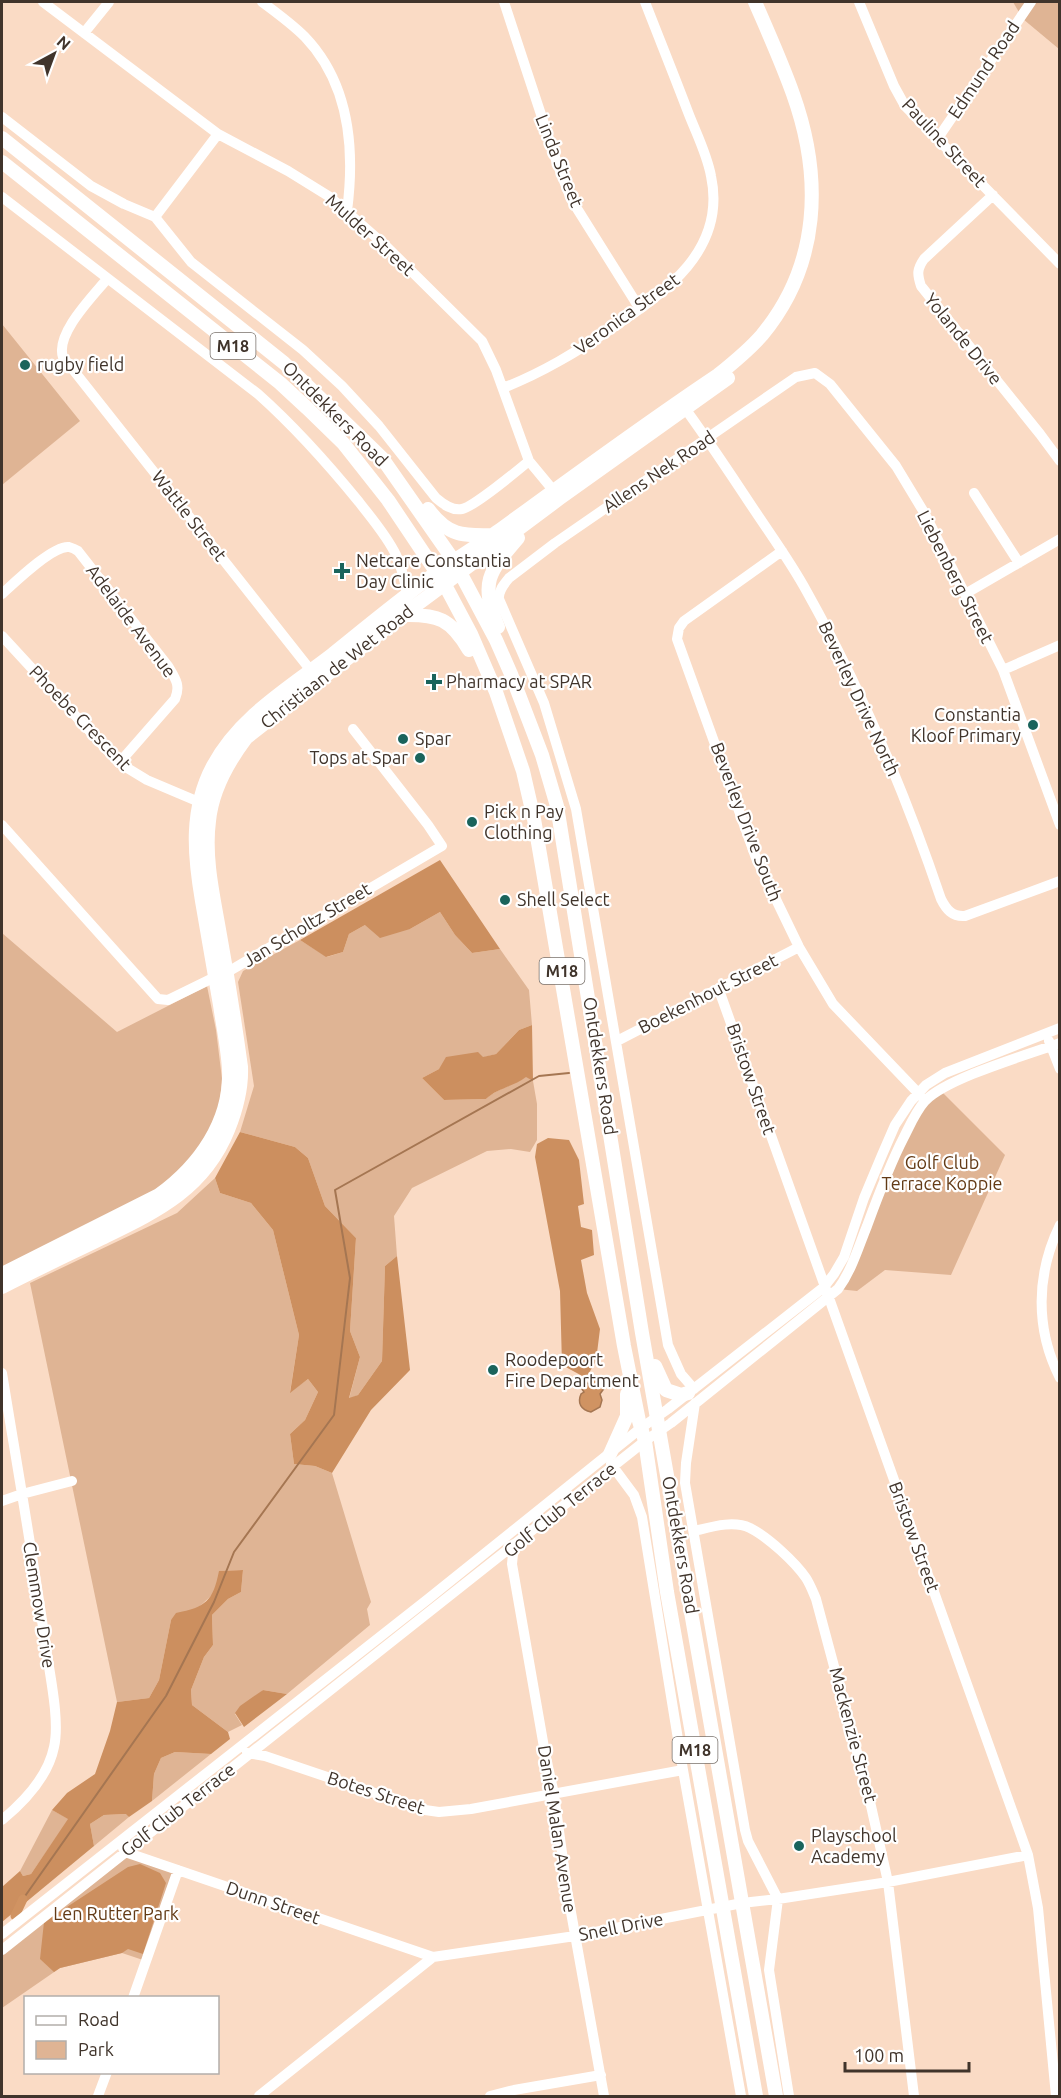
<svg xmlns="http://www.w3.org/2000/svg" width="1061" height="2098" font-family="Ubuntu,sans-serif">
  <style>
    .green { fill: #dfb494 }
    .forest { fill: #cc8f5f }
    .water { fill: #d09362; stroke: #a57652; stroke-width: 1.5 }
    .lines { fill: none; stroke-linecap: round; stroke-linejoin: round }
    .stream { stroke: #a57652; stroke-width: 2 }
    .canal { stroke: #d09362; stroke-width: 9 }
    .minor { stroke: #fff; stroke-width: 10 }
    .major { stroke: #fff; stroke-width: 14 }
    .poi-dot { fill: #1a645c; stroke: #fff; stroke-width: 2 }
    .labels { text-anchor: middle; stroke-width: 4.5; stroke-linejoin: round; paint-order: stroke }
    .shield { fill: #fff; stroke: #79716b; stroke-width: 1.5 }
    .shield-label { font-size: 16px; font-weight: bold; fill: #40342b }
    .street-label { font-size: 18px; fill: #40342b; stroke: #fff }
    .poi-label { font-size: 18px; fill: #40342b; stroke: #fff; text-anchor: start }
    .park-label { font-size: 18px; fill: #633a15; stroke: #fff }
  </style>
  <rect width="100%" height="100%" fill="#fadbc5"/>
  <!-- green -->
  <path class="green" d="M1013,2h46v47l-36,-30z
    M2,324l78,97 -78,64z
    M440,912l15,23 17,18 28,-4 29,41 3,35 -13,5 -23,24 -57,15 -17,9 22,22 42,-1c11,-11 26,-12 40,-23l7,5 4,23v36l-7,12 -19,-3 -24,2 -75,37 -18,28 3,40 -12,10 -3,95 -24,34 -9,4 11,-42 -10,-26 6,-93 -31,-32 -17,-48 -13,-11 -55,-15 14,-46 -16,-104 5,-11 57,-31 27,17 16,-5 6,-18 16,-9 45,4z
    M2,933l115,99 90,-46 9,44 6,49 -3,31 -11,29 -24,31 -46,34 -136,63z
    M940,1090l65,65 -54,120 -66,-5 -28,21 -19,-2 75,-170z
    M215,1178l5,15 31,10 22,27 26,105 -9,57 18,-13 10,13 -13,28 -15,14 4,30 21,2 17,7 39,129 -4,7 3,16 -83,69 -24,-4 -28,24 7,11 -14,7 -36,-27 -1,-15 13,-33 9,-12 -1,-30 16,-16 13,-7 2,-22 -23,1 -5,21 -17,16 -27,12 -12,60 -10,18 -32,4 -87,-419 147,-70z
    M175,1752l36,2 -59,47 2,-27 7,-16z
    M52,1810l17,9 -38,55 -8,2 -3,-5z
    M127,1814l2,3 -35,29 -4,-22 14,-9z
    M128,1856l46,15 -31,89 -21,-7 -62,15 -58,40v-53z"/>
  <!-- forest -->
  <path class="forest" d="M440,860l60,89 -28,4 -17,-18 -15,-23 -30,17 -30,9 -15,-13 -16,9 -6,18 -17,5 -26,-17z
    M532,1025l1,56 -7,-4c-13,10 -29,11 -40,22l-42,1 -22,-22 17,-9 7,-12 32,-5 5,5 13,-3 23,-24z
    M240,1132l55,15 13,11 17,48 31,32 -6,93 10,26 -11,41 9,-3 24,-34 3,-95 12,-10 13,114 -39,40 -39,63 -17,-7 -21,-2 -4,-30 15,-14 13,-28 -10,-13 -18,14 9,-58 -26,-105 -22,-27 -31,-10 -5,-15z
    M548,1138l21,2 10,20 5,44 -6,2 3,21 11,3 2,25 -13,5 6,33 13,36 -4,32 -10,17 -24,-13 -2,-74 -25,-134 2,-13z
    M243,1570l-2,22 -13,7 -16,16 1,30 -9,12 -13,33 1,15 36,27 2,7 -19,15 -36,-2 -14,6 -7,16 -2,27 -23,16 -3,-3 -22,1 -14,9 4,22 -92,76v-35l18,-16 3,5 8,-2 37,-55 -16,-9 15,-17 28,-19 15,-43 7,-29 32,-4 10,-18 12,-60 5,-7c30,-6 37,-12 43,-42z
    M263,1690l24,4 -43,33 -9,-14 5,-7z
    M140,1864l20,9 6,10 -23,71 -15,-5 -6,4 -62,15 -6,4 -14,-13 4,-37 84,-55z"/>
  <!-- water -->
  <path class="water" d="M594,1379c7,1 9,1 11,8l-5,7 2,6 -2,7 -9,5c-10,-2 -14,-9 -10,-18l3,-2 -2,-3 1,-5 4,-1 3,1z"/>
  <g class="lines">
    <!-- stream -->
    <path class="stream" d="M23,1899l143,-203 48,-94 20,-50 100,-137 16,-137 -15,-88 204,-114 30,-3"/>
    <!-- canal -->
    <path class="canal" d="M15,1916l8,-17"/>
    <!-- minor -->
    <path class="minor" d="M43,2l175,132 70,37 42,26 57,50 95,94 14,29 33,91 29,35
      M262,2c15,11 30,22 43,35 45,47 50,113 42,174
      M504,2l53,161 14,36 69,110
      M859,2l35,84 11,20 155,158
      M84,33l25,-31
      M2,117l89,69 33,18 31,13 36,45 112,88 39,36 37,40 57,72c7,6 16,13 26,11 11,-2 55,-38 67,-48
      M938,138l93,-136
      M993,195l-69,64c-7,10 -7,15 -3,27l119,148 20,27
      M2,197l256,197c37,33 70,70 101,108 13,17 28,34 37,53 6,13 9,26 11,40
      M155,217l63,-83
      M107,279c-14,17 -52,55 -44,78l253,320
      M503,388c39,-15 73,-36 108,-59 53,-36 116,-78 100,-153 -4,-22 -15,-43 -23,-64 -14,-37 -29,-74 -43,-110
      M681,403c26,35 50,72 74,108 18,27 37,53 52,81 55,98 98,201 134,307 5,10 11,18 24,17l95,-35
      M974,493l45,70
      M782,551l-98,70 -5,7 -2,11 79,219 43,89 34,57 88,92
      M2,594c12,-11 51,-49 67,-47 4,1 6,2 9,4l90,115c7,12 13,19 7,33l-56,64
      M965,594l95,-55
      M2,636l117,127 28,17 52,22
      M1003,670l57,-25
      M2,825l156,174 10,1 47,-23 11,-4 216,-127 -14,-21 -75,-96
      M719,990l309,865 10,53 18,188
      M617,1041l182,-94
      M1049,1041l11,28
      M1060,1225c-24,49 -25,104 0,153
      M2,1373c15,92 31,183 44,275 4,28 14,73 8,99 -6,30 -29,54 -52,73
      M694,1389l-13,-15 -13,-29 -92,-536 -32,-106 -45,-104c-1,-8 5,-15 10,-21l46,-35 241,-166 19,-4 15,11 66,82 29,48 78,156 57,155
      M695,1403l-9,60 -1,20 60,347 3,11 30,58 -9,71 20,126
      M611,1464l23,31 8,22 41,253 58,326
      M2,1501l20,-7 50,-13
      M694,1531c17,-4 39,-11 56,-3 18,9 45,34 56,50 4,6 7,14 10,21l53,198 19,85 26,214
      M514,1544l-2,20 33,189 9,41 13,96 37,206
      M247,1753l18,3 160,54 14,2 32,-3 212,-39
      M123,1848l2,4 308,105
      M2,1934l426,-335 213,-171 27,-19 156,-122 10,-13 10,-17 20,-59 18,-43 13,-30 16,-24 15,-16 19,-12 115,-45
      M2,1950l643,-509 26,-18 167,-134c14,-19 20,-41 29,-63 11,-30 22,-60 37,-89 6,-12 12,-26 21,-36 22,-23 102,-46 135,-58
      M133,1998l45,-128
      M98,2096l9,-24
      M259,2096l174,-139 142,-21 167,-33 36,-4 110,-17 140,-27
      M490,2096l24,-6 87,-15"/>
    <!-- major -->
    <path class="major" d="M2,138l282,225 98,95 72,103 42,79 15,34 31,81 15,51 85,527 134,763
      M2,162l278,221 27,25 36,35 45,57 57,85 26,49 25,58 27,79 11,48 90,527 15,75 6,20 22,151 89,504
      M428,509c20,27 34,27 66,26
      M403,615c35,-1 48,4 66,35
      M498,627c-18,-45 -10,-54 20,-89
      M2,1274l157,-79c40,-29 72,-73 70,-125 -1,-21 -6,-44 -9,-65 -6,-35 -12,-69 -18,-104 -8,-46 -12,-92 11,-135 27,-50 76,-78 120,-112 34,-28 69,-56 104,-82 20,-14 41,-26 60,-40 73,-53 146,-107 221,-157 15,-12 31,-25 44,-40 58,-70 61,-157 31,-241 -11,-31 -25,-62 -38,-92
      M2,1287c31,-16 63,-31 94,-46 57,-28 107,-49 132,-111 8,-20 14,-41 13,-63 -6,-44 -13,-88 -21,-132 -6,-36 -16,-76 -11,-114 3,-31 19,-59 37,-83l157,-123 157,-117 168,-120
      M655,1366l11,24 15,5 7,-2
      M610,1454l17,-38v-22"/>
  </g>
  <!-- markers -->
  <g class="poi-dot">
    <circle cx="25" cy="365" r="6"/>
    <path d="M339 562h6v6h6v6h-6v6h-6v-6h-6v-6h6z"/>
    <path d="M431 673h6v6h6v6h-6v6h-6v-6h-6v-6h6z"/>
    <circle cx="1033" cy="725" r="6"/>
    <circle cx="403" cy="739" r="6"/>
    <circle cx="420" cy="758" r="6"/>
    <circle cx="472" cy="822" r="6"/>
    <circle cx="505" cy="900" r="6"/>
    <circle cx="493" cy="1370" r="6"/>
    <circle cx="799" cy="1846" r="6"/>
  </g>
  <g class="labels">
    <!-- shield labels -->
    <g class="shield">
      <rect x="210.5" y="333" width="45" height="26" rx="4.5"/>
      <rect x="539.5" y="958" width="45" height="26" rx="4.5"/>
      <rect x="672.5" y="1737" width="45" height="26" rx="4.5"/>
    </g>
    <g class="shield-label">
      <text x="233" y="352">M18</text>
      <text x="562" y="977">M18</text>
      <text x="695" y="1756">M18</text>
    </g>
    <!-- street labels -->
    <g class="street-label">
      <text transform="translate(984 70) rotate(-56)" y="6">Edmund Road</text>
      <text transform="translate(944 143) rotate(47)" y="6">Pauline Street</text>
      <text transform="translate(559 161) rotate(68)" y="6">Linda Street</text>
      <text transform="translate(370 235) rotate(42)" y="6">Mulder Street</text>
      <text transform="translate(627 314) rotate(-36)" y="6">Veronica Street</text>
      <text transform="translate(963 339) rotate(51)" y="6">Yolande Drive</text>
      <text transform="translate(335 414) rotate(45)" y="6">Ontdekkers Road</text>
      <text transform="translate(659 472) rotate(-34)" y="6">Allens Nek Road</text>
      <text transform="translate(189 516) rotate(52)" y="6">Wattle Street</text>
      <text transform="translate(955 577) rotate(63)" y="6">Liebenberg Street</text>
      <text transform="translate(131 621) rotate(53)" y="6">Adelaide Avenue</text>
      <text transform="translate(337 667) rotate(-38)" y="6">Christiaan de Wet Road</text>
      <text transform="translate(859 699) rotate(65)" y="6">Beverley Drive North</text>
      <text transform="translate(80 718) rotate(46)" y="6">Phoebe Crescent</text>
      <text transform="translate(746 822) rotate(69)" y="6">Beverley Drive South</text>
      <text transform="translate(307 925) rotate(-31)" y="6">Jan Scholtz Street</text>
      <text transform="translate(708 994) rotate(-27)" y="6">Boekenhout Street</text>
      <text transform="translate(600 1066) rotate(81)" y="6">Ontdekkers Road</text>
      <text transform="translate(751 1079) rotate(71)" y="6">Bristow Street</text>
      <text transform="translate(560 1510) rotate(-39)" y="6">Golf Club Terrace</text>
      <text transform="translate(914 1537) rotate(70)" y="6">Bristow Street</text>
      <text transform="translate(680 1545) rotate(80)" y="6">Ontdekkers Road</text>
      <text transform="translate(39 1605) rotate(81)" y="6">Clemmow Drive</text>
      <text transform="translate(853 1735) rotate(75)" y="6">Mackenzie Street</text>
      <text transform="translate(376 1793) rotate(18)" y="6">Botes Street</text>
      <text transform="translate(178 1810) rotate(-38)" y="6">Golf Club Terrace</text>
      <text transform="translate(557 1829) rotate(81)" y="6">Daniel Malan Avenue</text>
      <text transform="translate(273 1903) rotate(19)" y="6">Dunn Street</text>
      <text transform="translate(621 1927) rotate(-11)" y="6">Snell Drive</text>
    </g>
    <!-- poi labels -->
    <g class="poi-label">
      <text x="37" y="371">rugby field</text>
      <text x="356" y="567">Netcare Constantia<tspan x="356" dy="21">Day Clinic</tspan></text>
      <text x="446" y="688">Pharmacy at SPAR</text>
      <text x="1021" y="721" text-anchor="end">Constantia<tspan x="1021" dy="21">Kloof Primary</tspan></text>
      <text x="415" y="745">Spar</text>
      <text x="408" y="764" text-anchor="end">Tops at Spar</text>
      <text x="484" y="818">Pick n Pay<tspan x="484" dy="21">Clothing</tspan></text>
      <text x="517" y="906">Shell Select</text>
      <text x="505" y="1366">Roodepoort<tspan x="505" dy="21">Fire Department</tspan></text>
      <text x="811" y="1842">Playschool<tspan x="811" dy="21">Academy</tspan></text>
    </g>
    <!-- park labels -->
    <g class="park-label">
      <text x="942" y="1169">Golf Club<tspan x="942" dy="21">Terrace Koppie</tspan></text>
      <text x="116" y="1920">Len Rutter Park</text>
    </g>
  </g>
  <!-- border -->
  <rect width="1061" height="2098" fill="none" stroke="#40342b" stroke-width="6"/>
  <!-- legend -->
  <rect x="24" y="1996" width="195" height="78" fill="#ffffff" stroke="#b3aeaa" stroke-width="1.5"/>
  <rect x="36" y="2016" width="30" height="9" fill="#ffffff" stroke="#b3aeaa" stroke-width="1.5"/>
  <text x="78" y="2026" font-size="18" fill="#40342b">Road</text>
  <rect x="36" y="2041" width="30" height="18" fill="#dfb494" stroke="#b3aeaa" stroke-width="1.5"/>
  <text x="78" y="2056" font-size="18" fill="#40342b">Park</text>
  <!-- north arrow -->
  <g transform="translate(54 54) rotate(41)" stroke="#ffffff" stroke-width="4.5" paint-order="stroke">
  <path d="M0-4.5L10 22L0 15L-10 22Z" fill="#40342b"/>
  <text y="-9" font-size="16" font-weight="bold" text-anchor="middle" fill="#40342b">N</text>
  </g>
  <!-- scale -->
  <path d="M845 2062v9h124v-9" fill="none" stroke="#40342b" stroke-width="3"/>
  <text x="854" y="2062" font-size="18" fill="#40342b" stroke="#ffffff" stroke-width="4.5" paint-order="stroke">100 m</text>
</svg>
